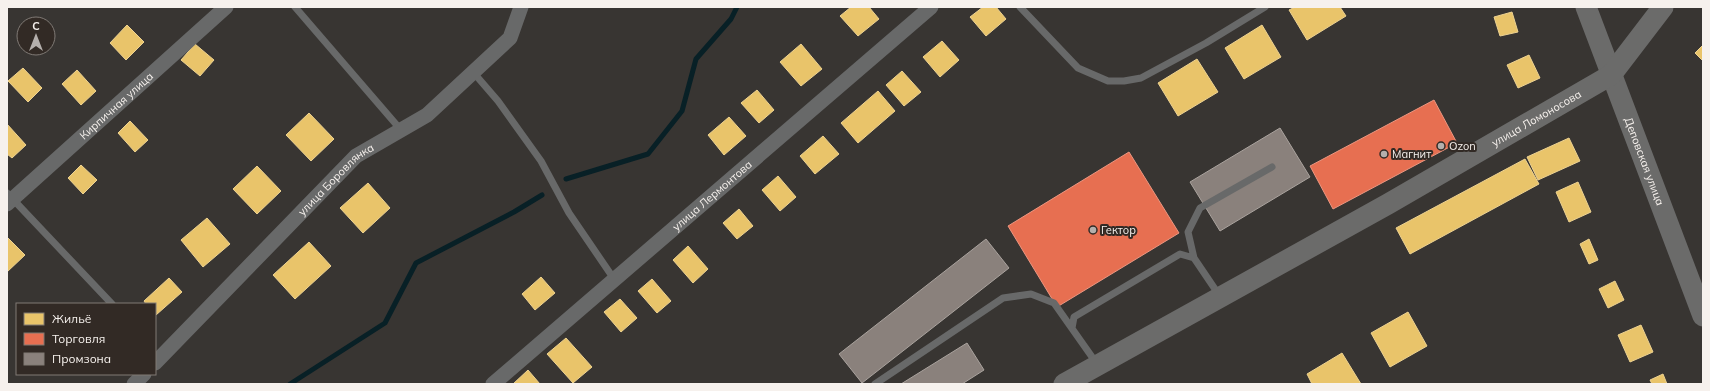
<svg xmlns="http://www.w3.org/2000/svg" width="1710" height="391" font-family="Mulish,sans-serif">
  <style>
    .homes { fill: #e9c46a; stroke: #edd291 }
    .shops { fill: #e76f51; stroke: #ec9680 }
    .industry { fill: #8a817c; stroke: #aaa39e }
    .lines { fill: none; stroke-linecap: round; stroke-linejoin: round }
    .stream { stroke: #082026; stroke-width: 5 }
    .lane { stroke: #686969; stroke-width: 7 }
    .street { stroke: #686969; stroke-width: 15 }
    .secondary { stroke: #6b6b6a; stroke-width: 21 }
    .poi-dot { fill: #b4afac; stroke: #322a25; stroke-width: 1.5 }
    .labels { text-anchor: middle; stroke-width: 4; stroke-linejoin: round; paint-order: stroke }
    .street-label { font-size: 11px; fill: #f6f1ed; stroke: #322a25 }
    .poi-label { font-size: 11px; fill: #f6f1ed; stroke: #322a25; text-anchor: start }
  </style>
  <rect width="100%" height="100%" fill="#383532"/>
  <!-- homes -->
  <path class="homes" d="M851,7h18l10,12 -21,17 -18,-20z
    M983,7h13l10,12 -20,17 -16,-19z
    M1295,7h45l6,9 -39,24 -18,-30z
    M1512,12l6,20 -18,4 -6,-19z
    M127,25l17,17 -18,18 -16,-17z
    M1262,25l19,32 -37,22 -19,-31z
    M942,41l17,19 -19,17 -17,-20z
    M195,44l19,16 -14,16 -19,-16z
    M801,44l21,25 -21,17 -21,-24z
    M1703,45v16l-8,-8z
    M1529,55l11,23 -22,10 -11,-23z
    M1197,59l21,33 -40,24 -20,-33z
    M23,68l19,20 -14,14 -20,-21z
    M77,70l19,21 -15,14 -19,-21z
    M902,71l19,21 -17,14 -18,-21z
    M757,90l17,20 -15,13 -18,-20z
    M878,91l17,20 -37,32 -17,-20z
    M309,113l25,26 -23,22 -25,-26z
    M729,117l17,19 -22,19 -16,-20z
    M130,121l18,19 -13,12 -17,-19z
    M7,124l19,21 -14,13 -5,-4z
    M823,136l16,18 -24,20 -15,-18z
    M1569,138l11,23 -42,19 -11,-23z
    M1525,159l14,25 -129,70 -14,-26z
    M81,165l16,15 -14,14 -15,-16z
    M257,166l24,25 -24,23 -24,-25z
    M778,176l18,21 -16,14 -18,-21z
    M1578,182l13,30 -22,10 -13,-30z
    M368,183l22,25 -27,25 -23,-25z
    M739,209l14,17 -16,13 -14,-16z
    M207,218l23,26 -27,23 -22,-27z
    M8,238l17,17 -18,17v-33z
    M1589,239l9,21 -9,4 -9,-20z
    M309,242l22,24 -36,33 -22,-24z
    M688,246l20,23 -15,14 -20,-23z
    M541,277l14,16 -20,17 -13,-16z
    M169,278l13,14 -26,23 -1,-11h-9l-2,-3z
    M652,279l19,22 -14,12 -19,-22z
    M1615,281l9,19 -16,8 -9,-19z
    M620,299l17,19 -16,14 -17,-20z
    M1408,312l19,34 -37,21 -19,-34z
    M1641,325l12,27 -23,10 -12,-27z
    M566,338l26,29 -19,16 -26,-29z
    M1342,353l19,31h-49l-5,-10z
    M528,370l12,14h-27z
    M1663,374l4,10h-15l-2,-4z"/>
  <!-- shops -->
  <path class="shops" d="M1434,100l23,43 -124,66 -23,-43z
    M1129,152l50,81 -122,74 -49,-81z"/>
  <!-- industry -->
  <path class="industry" d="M1280,128l30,49 -90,54 -30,-49z
    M986,239l23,29 -147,115 -23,-29z
    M967,343l17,27 -22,14h-61z"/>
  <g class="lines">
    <!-- stream -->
    <path class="stream" d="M566,179l82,-25 34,-43 14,-52 35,-40 6,-12
      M290,384l95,-61 31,-60 98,-51 28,-17"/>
    <!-- lane -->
    <path class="lane" d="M295,7l106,123
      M1020,7l58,61 30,13h16l17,-3 65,-35 59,-36
      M473,72l25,29 43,60 28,52 45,66
      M7,193l105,111
      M1219,295l-25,-37 -6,-26 12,-24 72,-41
      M1072,328l2,-11 106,-63 14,4
      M875,384l128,-86 28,-4 23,9 43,61"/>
    <!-- street -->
    <g class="street">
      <path id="s1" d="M7,204l219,-197"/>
      <path id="s2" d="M155,363l201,-207 71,-41 83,-77 11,-31"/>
      <path d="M134,384l10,-10"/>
      <path id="s3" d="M493,384l438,-377"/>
    </g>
    <!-- secondary -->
    <g class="secondary">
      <path id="s4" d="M1586,7l117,309"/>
      <path id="s5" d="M1064,384l324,-180 223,-129 52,-68"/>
    </g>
  </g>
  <!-- markers -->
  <g class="poi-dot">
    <circle cx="1441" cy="146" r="4"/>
    <circle cx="1384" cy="154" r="4"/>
    <circle cx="1093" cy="230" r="4"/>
  </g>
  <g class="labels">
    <!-- street labels -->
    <g class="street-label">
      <text dy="4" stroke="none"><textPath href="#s1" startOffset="147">Кирпичная улица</textPath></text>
      <text dy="4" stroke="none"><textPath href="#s5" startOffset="542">улица Ломоносова</textPath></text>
      <text dy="4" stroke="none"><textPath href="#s4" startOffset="165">Деповская улица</textPath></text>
      <text dy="4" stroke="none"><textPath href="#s2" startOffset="258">улица Боровлянка</textPath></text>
      <text dy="4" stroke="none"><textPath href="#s3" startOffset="289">улица Лермонтова</textPath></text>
    </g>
    <!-- poi labels -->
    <g class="poi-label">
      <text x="1449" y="150">Ozon</text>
      <text x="1392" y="158">Магнит</text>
      <text x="1101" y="234">Гектор</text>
    </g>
  </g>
  <!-- border -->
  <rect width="1710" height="391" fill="none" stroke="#f6f1ed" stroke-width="16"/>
  <!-- legend -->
  <rect x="16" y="303" width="140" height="72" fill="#322a25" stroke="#807a75"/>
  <rect x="24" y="313" width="20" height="12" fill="#e9c46a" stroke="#807a75"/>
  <text x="52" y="323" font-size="12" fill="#f6f1ed">Жильё</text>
  <rect x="24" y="333" width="20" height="12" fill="#e76f51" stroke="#807a75"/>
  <text x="52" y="343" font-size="12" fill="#f6f1ed">Торговля</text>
  <rect x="24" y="353" width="20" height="12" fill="#8a817c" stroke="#807a75"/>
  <text x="52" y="363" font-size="12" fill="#f6f1ed">Промзона</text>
  <!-- north arrow -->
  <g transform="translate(36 36)"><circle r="19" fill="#322a25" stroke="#807a75"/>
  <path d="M0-3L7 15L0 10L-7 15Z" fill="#b4afac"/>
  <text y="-6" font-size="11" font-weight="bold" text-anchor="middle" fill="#f6f1ed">С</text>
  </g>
</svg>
